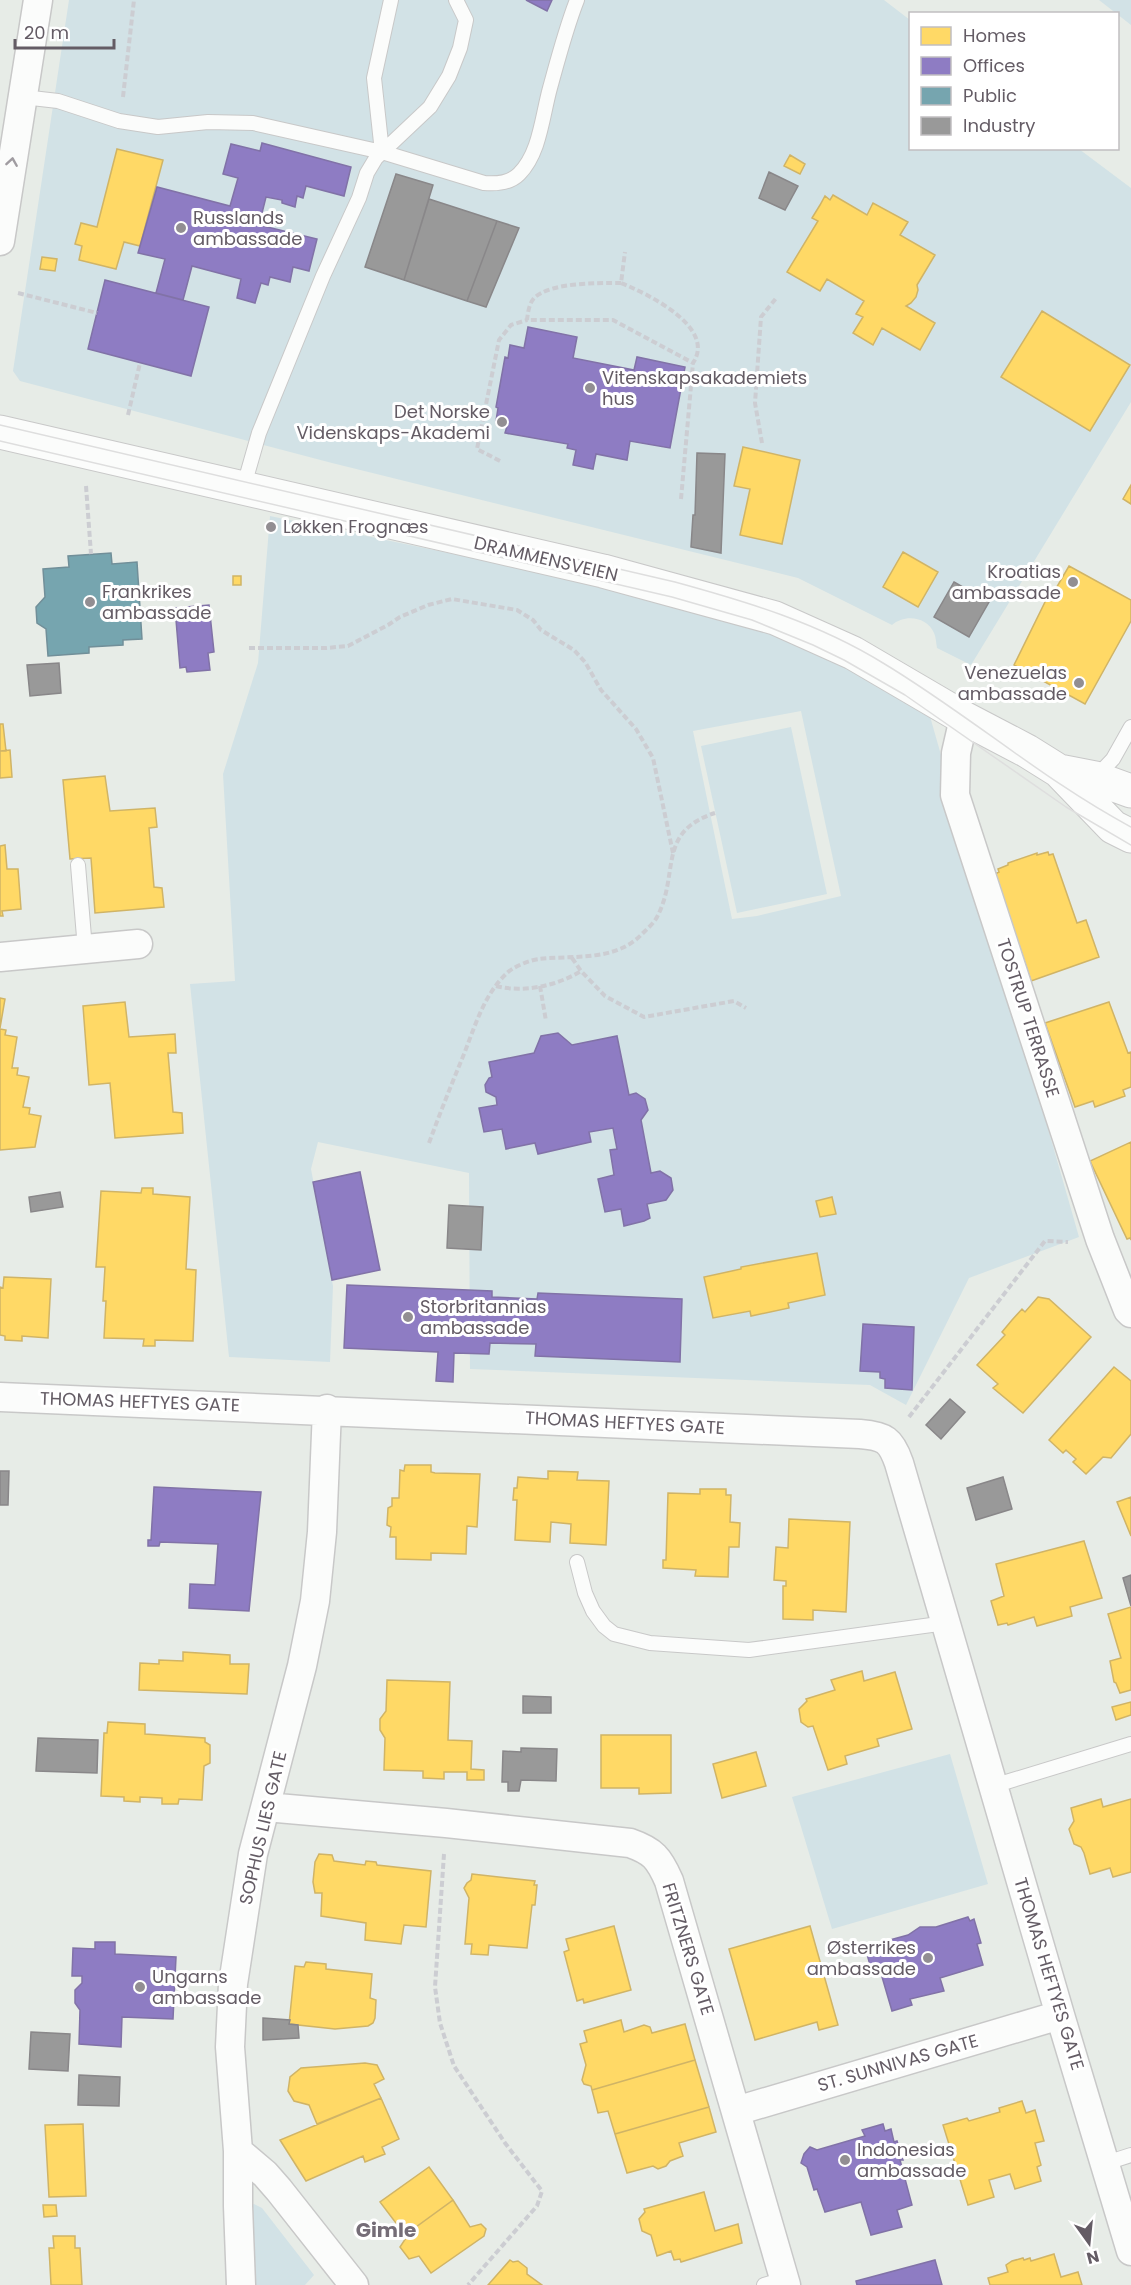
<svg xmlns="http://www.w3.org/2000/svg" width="1131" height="2285" font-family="Poppins,sans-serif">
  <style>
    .green { fill: #d2e2e6; fill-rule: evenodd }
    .homes { fill: #ffd966; stroke: #d0b466; stroke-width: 1.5 }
    .offices { fill: #8e7cc3; stroke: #8172a7; stroke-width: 1.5 }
    .public { fill: #76a5af; stroke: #718f99; stroke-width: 1.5 }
    .industry { fill: #999; stroke: #898789; stroke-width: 1.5 }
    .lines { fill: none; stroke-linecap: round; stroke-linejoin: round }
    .service-casing { stroke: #c8c8c8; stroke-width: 16 }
    .minor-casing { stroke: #c8c8c8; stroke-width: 31 }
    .tertiary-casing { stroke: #c8c8c8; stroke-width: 35 }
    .path { stroke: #cccdd2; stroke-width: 4; stroke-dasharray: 6 3; stroke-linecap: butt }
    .service { stroke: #fbfcfb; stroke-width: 14 }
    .minor { stroke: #fbfcfb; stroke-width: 28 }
    .tertiary { stroke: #fbfcfb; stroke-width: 33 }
    .tram { stroke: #dedede; stroke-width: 1.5 }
    .oneway { stroke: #a09ca1 }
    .poi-dot { fill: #928e92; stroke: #fff; stroke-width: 2 }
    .labels { text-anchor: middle; stroke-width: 6; stroke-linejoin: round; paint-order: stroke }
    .poi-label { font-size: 18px; fill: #645c65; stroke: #fff; text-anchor: start }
    .street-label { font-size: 18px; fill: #645c65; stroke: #fff }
    .neighbourhood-label { font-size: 20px; font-weight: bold; fill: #756d77; stroke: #fff }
  </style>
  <rect width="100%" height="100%" fill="#e7ece7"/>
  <!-- green -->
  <path class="green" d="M69,0h815l26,20v128l169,1 52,39v214l-160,263 -34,-17c-1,-5 -1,-11 -3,-15 -7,-17 -30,-19 -42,-8l-94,-47 -466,-115 -312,-82 -7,-10z
    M1099,0h32v25z
    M270,516l386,80 160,48 111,62 152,531 -110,41 -63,127 -36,-20 -400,-16 -1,-196 -151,-31 -7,27 22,117 -3,76 -101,-5 -39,-373 45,-3 -12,-207 35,-111zM801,711l40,185 -84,20 -25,3 -39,-188z
    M791,727l36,167 -90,19 -36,-167z
    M950,1754l38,130 -156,45 -40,-132z
    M254,2204l8,4 52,67 -9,10h-53v-80z"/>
  <!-- homes -->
  <path class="homes" d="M117,149l46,11 -23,86 -16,-4 -8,27 -37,-9 3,-14 -7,-2 6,-21 16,4z
    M790,155l15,9 -5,10 -16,-8z
    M833,195l34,20 6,-12 35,19 -8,13 35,20 -18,30 1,5 -2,7 -5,6 -5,3 29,17 -15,27 -38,-22 -9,17 -20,-12 10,-16 -7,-3 8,-13 -37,-22 -7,12 -33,-19 31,-51 -6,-3 8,-13 5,-9 5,4z
    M42,257l15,2 -2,12 -15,-2z
    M1042,311l88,54 -40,66 -89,-54z
    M743,447l57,13 -18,84 -42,-9 10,-46 -16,-3z
    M1131,485v19l-8,-5z
    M903,552l35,20 -20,35 -35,-20z
    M1069,566l62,34v21l-46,83 -71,-39 34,-69 3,1z
    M233,576h8v9h-8z
    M0,724h3l3,27h-6z
    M10,750l2,27 -12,1v-27z
    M105,776l5,35 45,-3 2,19 -8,1 5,59 8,1 2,19 -69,6 -4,-55 -21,1 -7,-79z
    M5,845l2,24h11l3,40 -19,2 1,5h-3v-70z
    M1048,852l1,3 4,-1 24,69 9,-3 13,37 -68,24 -36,-107 4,-2 -1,-3 10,-4v-2l29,-10v2z
    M0,998l5,1 -5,29z
    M125,1002l4,35 46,-3 1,19h-8l5,59 9,1 1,20 -68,5 -5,-55 -21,2 -6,-79z
    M1109,1002l19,51 3,-1v35l-8,3 2,6 -30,11 -2,-6 -18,6 -30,-84z
    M0,1029l6,1 -1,5 12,2 -5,31h6l-1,7 12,2 -6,30 7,1 -1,6 12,2 -6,31 -35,3z
    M1131,1142v98l-1,-2 -3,1 -37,-78z
    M142,1188h11v6l37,3 -4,72 10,1 -3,71 -38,-1v6h-12l1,-7 -40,-1 2,-37h-3l2,-34h-9l5,-76 40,2z
    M832,1197l4,17 -16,3 -4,-16z
    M817,1253l8,42 -37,8 1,5 -38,8 -1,-5 -37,7 -9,-41 37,-8v-2z
    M4,1277l47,2 -3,59 -26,-2v5l-17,-1v-4l-5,-1v-48l3,1z
    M1038,1297l11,2 42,38 -68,76 -30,-25 5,-4 -21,-19 28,-30 -3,-3 10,-12 10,-11 3,3z
    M1114,1367l17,14v53l-20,24 -8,-1 -17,17 -13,-12 3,-3 -9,-8 -1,-1 -3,3 -14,-13z
    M405,1465h26v7l4,1 45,1 -3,53 -10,-1 -1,28 -35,-1v7l-35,-1v-22h-6l1,-10 -4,-2 1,-17 4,-2v-8h7l1,-28 4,1z
    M548,1471l30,1 -1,8 32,1 -3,64 -36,-2 1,-19 -20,-2 -1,20 -35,-2 2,-40h-4l1,-12h3l1,-11 30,2z
    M700,1489h26v6h5l-1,27 10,1 -1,24h-10l-1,30 -33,-1 1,-6 -33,-2v-8h3l2,-67 32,1z
    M1131,1497v39l-14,-34z
    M789,1519l61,3 -4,90 -33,-2v10l-30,-1v-33h3v-5l-12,-1 2,-33 12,1z
    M1084,1541l18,57 -32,9 2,9 -35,10 -3,-9 -26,8 -1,-2 -9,2 -7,-24 13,-5 -8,-32z
    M1131,1607v83l-11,3 -4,-10 -2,-1 -4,-21 11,-3 -13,-44z
    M183,1652l47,3v9h19l-2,30 -108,-4 1,-27 19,1v-4l24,1z
    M862,1671l2,10 31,-9 17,57 -35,10 2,7 -34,10 2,8 -19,6 -15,-44 -5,1 -7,-5 -2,-13 8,-8 -1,-2 29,-9 -4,-10z
    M387,1680l63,2 -2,58 24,1 -1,28 13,1v10h-17v-8h-23v7l-21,-1v-7l-39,-1 1,-32 -5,-8v-11l6,-8z
    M1131,1702v13l-15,5 -4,-13z
    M108,1722l37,2v10l60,4v4l5,3v18l-6,3 -2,34 -23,-1 -1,5h-16v-6l-22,-1v5l-16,-1v-4l-23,-1 3,-63h3z
    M601,1735h70v58l-32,1v-6h-38z
    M756,1752l10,34 -44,12 -9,-34z
    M1101,1799l2,8 28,-8v73l-18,5 -3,-9 -20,6 -6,-21 -3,-6 -7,-3 -5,-15 5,-8 -3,-13z
    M319,1854l13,1 2,6 31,4 1,-4 10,1 1,3 54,6 -5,56 -22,-2 -3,19 -36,-4 1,-17 -45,-7 1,-23h-7l-2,-11 2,-20z
    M472,1874l63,7 -1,4h3l-2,20h-3l-5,43 -38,-3 -1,10 -17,-1 1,-10h-7l4,-46 -5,-10 3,-5 4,-3z
    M614,1926l17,64 -47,13 -1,-4 -6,2 -13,-49 5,-2 -3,-11z
    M810,1926l28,99 -19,5 -2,-8 -62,18 -26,-91z
    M306,1962l20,2v5l46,5 -2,24 6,2 -1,18 -2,5 -5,3 -33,3 -46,-5 6,-58 9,1z
    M621,2020l3,12 20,-7 6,2 2,6 33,-9 10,36 -103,30 -1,-4 -7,-2 -2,-4 4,-15 -6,-21 7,-2 -3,-11z
    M695,2060l14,47 -94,27 -7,-23 -10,2 -6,-23z
    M365,2063l12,2 7,14 -10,5 7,14 -64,26 -8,-19 -15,-4 -6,-10 2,-14 11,-9z
    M381,2098l18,41 -17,8 3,7 -20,8 -2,-6 -57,25 -26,-41z
    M1022,2101l4,12 9,-3 9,31 -9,2 6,22 -4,2 4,14 -26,8 -5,-15 -21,6 5,17 -26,8 -25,-80 24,-7 2,3 31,-9 -1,-4z
    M709,2107l7,25 -37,11 4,13 -13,5 -4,5 -8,3 -5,-3 -26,7 -12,-39z
    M83,2124l3,72 -37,1 -4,-72z
    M429,2167l24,33 -48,35 -25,-33z
    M704,2192l11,39 23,-7 4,19 -61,19 -1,-3 -6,1 -3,-9 -14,5 -6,-21 -9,-4 -3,-12 6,-7 -1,-3z
    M453,2200l17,27 11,-3 5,5 -2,7 -53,37 -12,-17 -10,3 -9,-12 6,-9 -1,-3z
    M43,2205h13l1,11 -13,1z
    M53,2236h22v12h5l2,37h-31l-2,-37h5z
    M1054,2254l7,23 17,-5 4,13h-92l-2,-7 20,-6 -2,-7 6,-4 11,-3 1,2 6,-2 1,3z
    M510,2260l3,2 5,-1 9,7v6l15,11h-54z"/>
  <!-- offices -->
  <path class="offices" d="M526,0h26l-5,11z
    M262,143l89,24 -7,29 -38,-10 -3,12 -6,-2 -2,11 -13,-4v-3l-16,-3 -7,28 58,14 -8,32 -16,-4 -3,15 -20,-5 -2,8 -7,-2 -6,20 -18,-5 4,-19 -49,-13 -9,34 -27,-7 9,-34 -27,-6 19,-66 73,19 8,-28 -15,-4 8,-30 29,7z
    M105,280l104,27 -18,69 -103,-27z
    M528,327l49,10 -4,21 61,12 3,-13 48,10 -15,81 -40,-7 -3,19 -31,-6 -3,15 -20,-4 3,-15 -9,-2 1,-4 -63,-11 3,-10 -12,-2 2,-13 -2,-1 9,-50 3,1 2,-13 14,3z
    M209,605l5,47 -6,1 2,17 -23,2 -1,-5 -6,1 -5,-60z
    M558,1033l14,12 45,-9 12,59 7,-2 9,6 3,11 -7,10 10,53 9,-2 11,7 2,12 -7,10 -19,4 3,14 -6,3 -20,5 -3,-17 -16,3 -7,-33 16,-4 -4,-25 7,-1 -4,-21 -24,4 2,10 -53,12 -3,-11 -29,6 -4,-20 -18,3 -5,-24 18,-3 -1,-8 -10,-5 -1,-7 4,-7 3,-1 -3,-15 45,-9 7,-17z
    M360,1172l20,98 -48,10 -19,-98z
    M347,1285l145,6v6l45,2 1,-6 144,6 -2,63 -145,-6 1,-12 -46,-1 -1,11 -35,-1 -1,29 -17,-1 2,-29 -94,-4z
    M863,1324l51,3 -2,63 -27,-2v-9l-5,-1v-6l-20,-1z
    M154,1487l107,5 -12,119 -60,-3 1,-24 25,1 3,-41 -58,-2 -1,4h-11v-6h3z
    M968,1917l2,4 4,-2 7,24 -4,1 6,21 -43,13 4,13 -34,8 2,6 -20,6 -12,-41 -8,3 -6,-23 10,-2 -1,-4 33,-9 12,-8h16z
    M95,1942h20v12l61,3 -3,62 -51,-2 -1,30 -42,-3 1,-34 -5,-7v-13l7,-7v-7h-10l1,-28 22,1z
    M883,2124l2,7 6,-2 3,13 3,-1 6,19h-3l12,45 -15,5 5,17 -31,8 -10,-33 -36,10 -8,-23 -3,1 -7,-23 -6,-4 3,-9 6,-7 7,3 48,-14 -3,-6z
    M935,2260l7,25h-85l-1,-4z"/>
  <!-- public -->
  <path class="public" d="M111,553l1,11 25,-2 5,77 -19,1v5l-34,2v6l-41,3 -2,-27 -9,-6 -1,-16 9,-10 -2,-28 26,-2 -1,-11z"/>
  <!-- industry -->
  <path class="industry" d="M769,172l29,14 -13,24 -26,-12z
    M396,174l37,11 -29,95 -39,-13z
    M429,199l68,22 -30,80 -63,-21z
    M497,221l22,7 -33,79 -19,-6z
    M697,453l28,1 -4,99 -30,-6 2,-32h2z
    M954,582l35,20 -20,35 -35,-20z
    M59,663l2,30 -31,3 -3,-31z
    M60,1192l3,15 -32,5 -2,-15z
    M449,1205l34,2 -2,43 -34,-2z
    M950,1399l15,13 -24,27 -15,-14z
    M0,1471h9l-1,34h-8z
    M1003,1477l9,32 -36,11 -9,-32z
    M1131,1575v31l-8,-28z
    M523,1696l28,1v16h-28z
    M38,1738l60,2 -1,33 -61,-2z
    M521,1748l36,1 -1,32 -35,-1 -2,11h-11v-9h-6l1,-31 18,1z
    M263,2018l27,2 -1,4 9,1 1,13 -36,2z
    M31,2032l39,2 -2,37 -39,-2z
    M79,2075l41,2 -1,29 -41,-1z"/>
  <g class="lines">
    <defs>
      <path id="service" d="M23,97l35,4 61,20 39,6 50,-5 45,1 129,29 102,31c11,1 26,0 35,-9 21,-21 23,-57 31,-86 8,-29 16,-60 27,-88
        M382,152l-8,-74 17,-78
        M243,489l16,-56 64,-157 36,-78 8,-25 9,-15 54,-51 19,-31 11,-28 6,-28 -10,-20
        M1096,777l17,-18 18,-32
        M78,865l7,84
        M577,1562l8,31 8,18 11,15 10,8 36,9 99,7 197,-27
        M993,1786l138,-42
        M1106,2163l25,-8
        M764,2285l20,-6"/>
      <path id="minor" d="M0,241l38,-241
        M964,718l-8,35 -1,42 145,444 28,71 3,3
        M0,957l138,-13
        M0,1397l860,37c25,2 31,6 39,29l161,552 71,236
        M266,1807l180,16 184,20c23,8 29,15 39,38l117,404
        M736,2111l324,-96
        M238,2151l27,23 14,16 75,95
        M241,2285l-3,-79v-55l-8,-104 3,-63 20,-130 49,-188 13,-65 7,-69 5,-123"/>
      <path id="tertiary" d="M0,432l603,139 172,47 78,35 111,65 63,33 32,20 54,56 18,9
        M1059,771l36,7 36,13"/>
    </defs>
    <!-- service casing -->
    <use href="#service" class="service-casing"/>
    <!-- minor casing -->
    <use href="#minor" class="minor-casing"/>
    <!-- tertiary casing -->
    <use href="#tertiary" class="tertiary-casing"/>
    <!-- path -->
    <path class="path" d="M123,97l11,-97
      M621,283c-23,0 -70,-1 -87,15 -5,6 -6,14 -7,22h86l80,43c24,-36 -47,-70 -72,-80l4,-31
      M18,293l79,20
      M128,415l12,-52
      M762,443l-7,-40 6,-86 16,-20
      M500,461l-23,-12 22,-109 12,-15 16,-5
      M86,486l5,68
      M681,499l12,-136
      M249,648h77l22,-2 40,-21 12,-8 28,-12 24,-6 65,11 16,10 8,10 33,20 11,12 16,28 35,39 17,29 20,95
      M572,958l9,13 24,25 39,21 90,-16 12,7
      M496,986c27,7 61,0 85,-15
      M540,986l6,35
      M429,1143c11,-30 23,-60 35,-89 11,-28 20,-59 42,-80 6,-7 24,-14 33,-15 35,-4 76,3 103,-25 5,-5 12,-11 15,-17 23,-43 -1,-85 58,-104
      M909,1417l136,-176 23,1
      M444,1854l-9,133 5,36 14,43 51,77 37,48 -5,15 -69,79"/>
    <!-- service -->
    <use href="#service" class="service"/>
    <!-- minor -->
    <use href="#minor" class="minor"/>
    <!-- tertiary -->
    <use href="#tertiary" class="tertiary"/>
    <!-- tram -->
    <path class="tram" d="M0,425l675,157c73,20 143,41 208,81 85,51 160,117 248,164
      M0,441l672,156 80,23 61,25 31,15 61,35 161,112 65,38"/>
  </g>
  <!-- one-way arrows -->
  <defs><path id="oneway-chevron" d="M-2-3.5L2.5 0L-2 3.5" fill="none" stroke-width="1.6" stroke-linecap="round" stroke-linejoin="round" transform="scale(1.5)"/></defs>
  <use class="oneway" href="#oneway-chevron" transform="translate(12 162) rotate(-81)"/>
  <!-- markers -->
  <g class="poi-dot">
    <circle cx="181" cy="228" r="6"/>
    <circle cx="590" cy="388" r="6"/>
    <circle cx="502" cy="422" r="6"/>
    <circle cx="271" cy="527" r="6"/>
    <circle cx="1073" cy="582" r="6"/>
    <circle cx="90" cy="602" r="6"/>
    <circle cx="1079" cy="683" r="6"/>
    <circle cx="408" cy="1317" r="6"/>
    <circle cx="928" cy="1958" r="6"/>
    <circle cx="140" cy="1987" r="6"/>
    <circle cx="845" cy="2160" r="6"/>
  </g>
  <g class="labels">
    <!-- poi labels -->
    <g class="poi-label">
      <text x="193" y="224">Russlands<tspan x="193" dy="21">ambassade</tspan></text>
      <text x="602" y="384">Vitenskapsakademiets<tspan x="602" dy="21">hus</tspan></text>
      <text x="490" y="418" text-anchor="end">Det Norske<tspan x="490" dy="21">Videnskaps-Akademi</tspan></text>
      <text x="283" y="533">Løkken Frognæs</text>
      <text x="1061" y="578" text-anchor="end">Kroatias<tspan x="1061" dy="21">ambassade</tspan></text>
      <text x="102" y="598">Frankrikes<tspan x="102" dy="21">ambassade</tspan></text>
      <text x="1067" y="679" text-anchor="end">Venezuelas<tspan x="1067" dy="21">ambassade</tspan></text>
      <text x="420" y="1313">Storbritannias<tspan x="420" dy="21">ambassade</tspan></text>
      <text x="916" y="1954" text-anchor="end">Østerrikes<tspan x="916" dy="21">ambassade</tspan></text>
      <text x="152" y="1983">Ungarns<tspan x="152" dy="21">ambassade</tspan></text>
      <text x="857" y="2156">Indonesias<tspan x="857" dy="21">ambassade</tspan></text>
    </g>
    <!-- street labels -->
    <g class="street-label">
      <text transform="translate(546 559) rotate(13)" y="6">DRAMMENSVEIEN</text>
      <text transform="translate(1028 1018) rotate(72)" y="6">TOSTRUP TERRASSE</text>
      <text transform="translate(140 1402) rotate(2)" y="6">THOMAS HEFTYES GATE</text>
      <text transform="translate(625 1423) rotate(3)" y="6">THOMAS HEFTYES GATE</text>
      <text transform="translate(263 1828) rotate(-77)" y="6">SOPHUS LIES GATE</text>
      <text transform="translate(688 1949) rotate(73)" y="6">FRITZNERS GATE</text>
      <text transform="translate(1049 1974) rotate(73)" y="6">THOMAS HEFTYES GATE</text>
      <text transform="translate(898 2063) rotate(-16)" y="6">ST. SUNNIVAS GATE</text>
    </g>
    <!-- neighbourhood labels -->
    <g class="neighbourhood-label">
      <text x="386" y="2237">Gimle</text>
    </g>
  </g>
  <!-- legend -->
  <rect x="909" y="12" width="210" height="138" fill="#ffffff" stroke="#c1bec1" stroke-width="1.5"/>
  <rect x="921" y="27" width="30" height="18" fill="#ffd966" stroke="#c1bec1" stroke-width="1.5"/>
  <text x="963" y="42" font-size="18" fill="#645c65">Homes</text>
  <rect x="921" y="57" width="30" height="18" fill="#8e7cc3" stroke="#c1bec1" stroke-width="1.5"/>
  <text x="963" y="72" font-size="18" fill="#645c65">Offices</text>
  <rect x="921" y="87" width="30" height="18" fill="#76a5af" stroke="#c1bec1" stroke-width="1.5"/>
  <text x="963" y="102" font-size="18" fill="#645c65">Public</text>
  <rect x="921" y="117" width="30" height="18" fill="#999999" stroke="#c1bec1" stroke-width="1.5"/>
  <text x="963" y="132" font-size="18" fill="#645c65">Industry</text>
  <!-- north arrow -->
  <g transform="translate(1089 2243) rotate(165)" stroke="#ffffff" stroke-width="4.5" paint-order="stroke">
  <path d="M0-4.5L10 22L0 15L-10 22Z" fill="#645c65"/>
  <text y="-9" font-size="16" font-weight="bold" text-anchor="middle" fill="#645c65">N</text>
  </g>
  <!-- scale -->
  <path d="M15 39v9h99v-9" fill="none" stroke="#645c65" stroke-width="3"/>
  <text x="24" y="39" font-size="18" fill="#645c65" stroke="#ffffff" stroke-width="4.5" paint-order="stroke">20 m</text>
</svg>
